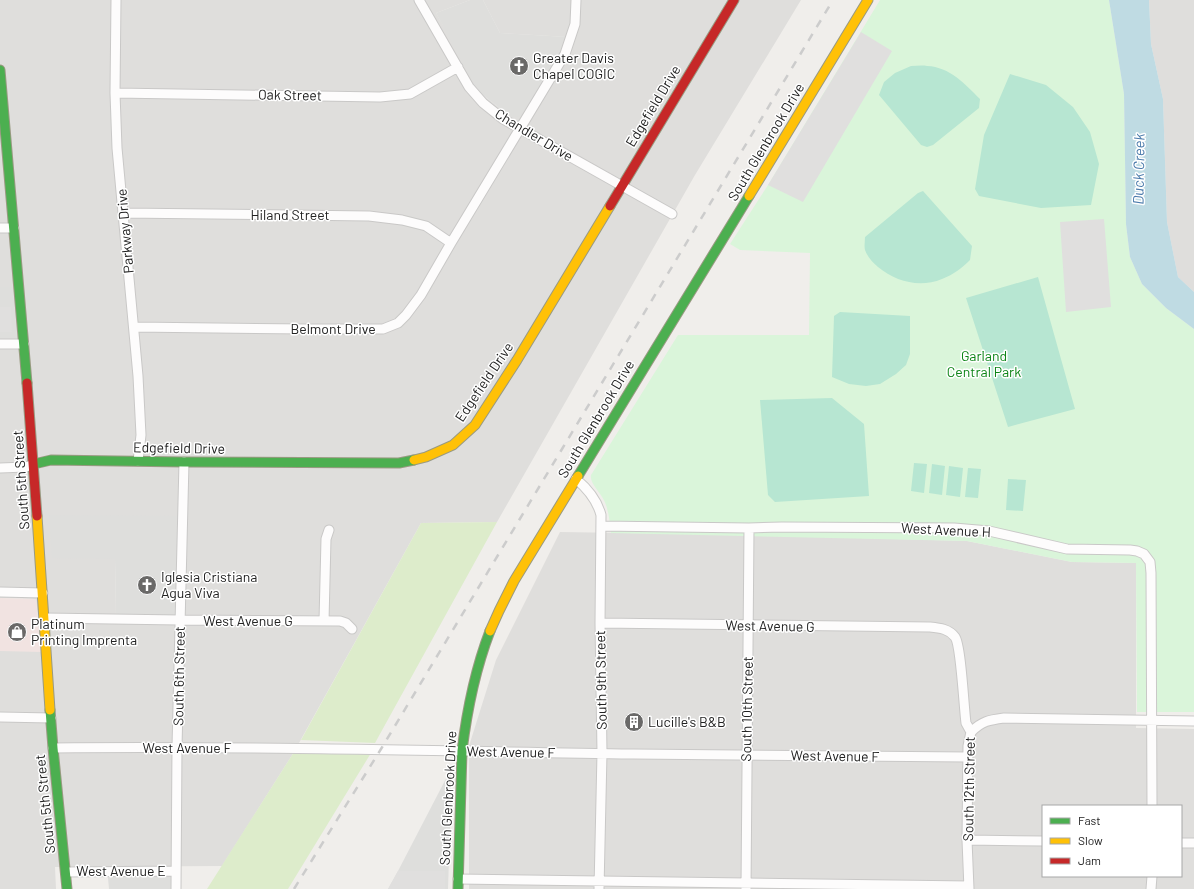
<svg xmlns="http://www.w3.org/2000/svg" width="1194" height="889" font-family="Barlow,sans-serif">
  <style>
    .residential { fill: #dfdedc; fill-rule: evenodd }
    .commercial { fill: #f1e3e1 }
    .religious { fill: #dededc }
    .grass { fill: #ddeccb }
    .park { fill: #daf5da }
    .pitch { fill: #b7e6d2 }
    .parking { fill: #e0dfde }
    .water { fill: #bfdbe3 }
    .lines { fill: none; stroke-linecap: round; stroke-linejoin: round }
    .street-casing { stroke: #c9c8c7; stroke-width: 11 }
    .fast-casing { stroke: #999a82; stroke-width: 11 }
    .slow-casing { stroke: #999a82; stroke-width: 11 }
    .jam-casing { stroke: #999a82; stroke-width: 11 }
    .street { stroke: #fdfcfc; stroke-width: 9 }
    .fast { stroke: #4caf50; stroke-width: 9 }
    .slow { stroke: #ffc107; stroke-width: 9 }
    .jam { stroke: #c62828; stroke-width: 9 }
    .rail { stroke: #ccc; stroke-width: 2.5; stroke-dasharray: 8 8; stroke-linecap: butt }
    .labels { text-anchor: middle; stroke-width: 3; stroke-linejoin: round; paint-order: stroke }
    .poi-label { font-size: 14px; fill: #222; stroke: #fff; text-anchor: start }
    .street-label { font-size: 14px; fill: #222; stroke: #fff }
    .park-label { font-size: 14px; fill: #0c8416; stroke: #fff }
    .water-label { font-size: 15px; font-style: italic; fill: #4a7aab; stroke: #fff }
  </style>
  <rect width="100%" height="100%" fill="#f0eeeb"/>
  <!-- residential -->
  <path class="residential" d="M0,0h470l-34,13 47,82 27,21 57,-79 -67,-4 -17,-33h318l-106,175 -198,347 -76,1 -127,229 -72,114 -167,1 1,22h-56v-238h41l-5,-52 -36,-1v-260h18l-5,-51h-13zM115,559l62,55 -61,1z
    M1149,0h45v292l-16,-15 -11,-55 -4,-123 -12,-55z
    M560,532l196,3 211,6 105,21 64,1v165l58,1v160h-725v-143l27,-86zM1043,806h138v70h-138z"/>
  <!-- commercial -->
  <path class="commercial" d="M0,598l36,1 5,53 -41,-1z"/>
  <!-- religious -->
  <path class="religious" d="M470,0h13l17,33 68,4 -7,19 -38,60 -6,1 -7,-1 -27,-21 -9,-11 -38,-71z
    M0,287h13l6,51h-19z
    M49,515l131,1 -2,99h-62l-1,-56 -63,-1z
    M452,767l-4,122h-60l10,-18z
    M173,866v23h-64l-2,-22z"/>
  <!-- grass -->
  <path class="grass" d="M497,522l-122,221 -74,-3 120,-217z
    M294,752l77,1 -83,136h-81z"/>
  <!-- park -->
  <path class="park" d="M880,0h229l15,94 2,130 4,33 12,27 24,24 28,21v383h-57l-1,-149 -64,-1 -105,-21 -356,-8c-1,-10 -2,-19 -5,-28 -3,-11 -17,-21 -15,-30l87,-140h131l1,-82 -70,-3 -10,-6 38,-59z"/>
  <!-- pitch -->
  <path class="pitch" d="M911,66c5,0 11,-1 16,0 23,1 38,18 53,33l-1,9 -46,37 -6,2 -6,-2 -42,-50 5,-13 11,-9z
    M1010,74l36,11 27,22 17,25 9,32 -8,41 -50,3 -62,-12 -4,-7 9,-54z
    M923,191l49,55 -2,14c-8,8 -17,15 -28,19 -22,9 -46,3 -64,-12 -5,-4 -11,-11 -13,-17 -1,-4 0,-9 0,-13l53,-44z
    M1038,277l37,132 -67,18 -42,-129z
    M840,312l70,4v38l-4,11 -10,9 -16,10 -14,2 -17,-2 -17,-7 2,-61z
    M832,398l32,26 5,72 -94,6 -7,-7 -8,-95z
    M914,463l13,1 -3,29 -13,-2z
    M932,464l13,2 -3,29 -13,-2z
    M949,466l14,2 -3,29 -14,-2z
    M968,468l13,1 -3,29 -13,-1z
    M1008,479l18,1 -3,31 -17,-1z"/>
  <!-- parking -->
  <path class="parking" d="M861,32l31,19 -89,151 -35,-17z
    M1104,219l7,88 -45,5 -6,-90z
    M0,307h11l1,25h-12z
    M398,871h47v18h-57z"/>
  <!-- water -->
  <path class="water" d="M1109,0h40l2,44 12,55 4,123 11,55 16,15v37l-28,-21 -24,-24 -12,-27 -4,-33 -2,-130z"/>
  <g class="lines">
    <defs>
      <path id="street" d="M116,0l-1,93 2,55 21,228 3,59 -3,26
        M419,0l50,87 14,16 20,16 169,95
        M115,93l265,4 30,-3 48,-27
        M123,213l246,3 33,4 24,6 25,17
        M0,228h14
        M134,327l174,2h75l15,-6 8,-8 15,-20 30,-52 114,-189 10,-30 1,-24
        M0,344h24
        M0,468l26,-1 8,-3
        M576,479c12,10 21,21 25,36l-1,108 2,130 -3,136
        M601,526l148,2 33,-1 172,1 35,3 78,18 63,1 7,1 7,3 6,8 1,11 1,233
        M0,592l43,1
        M45,618l135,2 160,1 6,2 6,6
        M324,621l2,-82 3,-9
        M600,623l330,4c10,1 19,2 25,10 6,8 9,72 11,86l5,9 -3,14 -1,94 2,49
        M0,717l51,1
        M971,732c11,-11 18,-12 33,-14l190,3
        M53,748c193,-2 386,3 580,6 112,2 224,2 335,3
        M967,840l76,1
        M1181,843h13
        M66,872l110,-1
        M458,879l511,7
        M176,889l1,-142 7,-285
        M746,889l3,-361
        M1151,889l1,-13"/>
      <path id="fast" d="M0,70l27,313
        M34,464l17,-4 133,2 215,1 15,-3
        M578,476l171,-280
        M50,710l3,38 14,141
        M458,889l4,-138c5,-41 13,-81 28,-120"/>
      <path id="slow" d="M749,196l119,-196
        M414,460l12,-3 27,-12 22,-20 42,-65 93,-154
        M37,516l13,194
        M490,631l9,-20 15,-30 64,-105"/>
      <path id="jam" d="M610,206l124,-206
        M27,383l10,133"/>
    </defs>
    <!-- street casing -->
    <use href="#street" class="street-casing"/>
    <!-- fast casing -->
    <use href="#fast" class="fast-casing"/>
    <!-- slow casing -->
    <use href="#slow" class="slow-casing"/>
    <!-- jam casing -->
    <use href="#jam" class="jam-casing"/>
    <!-- street -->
    <use href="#street" class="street"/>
    <!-- fast -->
    <use href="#fast" class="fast"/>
    <!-- slow -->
    <use href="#slow" class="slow"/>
    <!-- jam -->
    <use href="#jam" class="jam"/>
    <!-- rail -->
    <path class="rail" d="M294,889l87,-140 452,-749"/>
  </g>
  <!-- icons -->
  <defs>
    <symbol id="church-disc" viewBox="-11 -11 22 22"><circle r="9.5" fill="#6a6968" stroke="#fff"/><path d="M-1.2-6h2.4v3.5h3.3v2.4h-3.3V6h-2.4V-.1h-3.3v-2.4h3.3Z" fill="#fff"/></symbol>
    <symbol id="shop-disc" viewBox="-11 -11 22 22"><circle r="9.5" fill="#6a6968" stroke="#fff"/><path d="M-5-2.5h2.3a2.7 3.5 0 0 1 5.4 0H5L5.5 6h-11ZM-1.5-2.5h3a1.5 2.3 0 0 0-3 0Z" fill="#fff"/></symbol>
    <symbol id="building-disc" viewBox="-11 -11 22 22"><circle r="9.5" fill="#6a6968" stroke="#fff"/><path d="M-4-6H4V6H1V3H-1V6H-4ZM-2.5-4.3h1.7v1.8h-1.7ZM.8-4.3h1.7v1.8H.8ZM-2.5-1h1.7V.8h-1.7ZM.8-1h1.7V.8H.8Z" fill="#fff"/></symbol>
  </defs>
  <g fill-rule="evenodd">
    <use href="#church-disc" x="508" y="55" width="22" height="22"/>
    <use href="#church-disc" x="136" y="574" width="22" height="22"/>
    <use href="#shop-disc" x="6" y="621" width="22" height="22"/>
    <use href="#building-disc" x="623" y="711" width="22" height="22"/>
  </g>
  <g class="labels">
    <!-- poi labels -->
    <g class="poi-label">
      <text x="533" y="63">Greater Davis<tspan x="533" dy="16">Chapel COGIC</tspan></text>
      <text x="161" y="582">Iglesia Cristiana<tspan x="161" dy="16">Agua Viva</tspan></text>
      <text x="31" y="629">Platinum<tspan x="31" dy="16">Printing Imprenta</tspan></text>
      <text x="648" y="727">Lucille's B&amp;B</text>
    </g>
    <!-- street labels -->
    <g class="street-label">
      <text transform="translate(290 95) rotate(1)" y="5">Oak Street</text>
      <text transform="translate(653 106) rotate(-59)" y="5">Edgefield Drive</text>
      <text transform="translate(534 135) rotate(31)" y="5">Chandler Drive</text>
      <text transform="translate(766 142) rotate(-59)" y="5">South Glenbrook Drive</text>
      <text x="290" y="220">Hiland Street</text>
      <text transform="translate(125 231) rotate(-95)" y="5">Parkway Drive</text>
      <text x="333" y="334">Belmont Drive</text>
      <text transform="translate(484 382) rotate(-56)" y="5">Edgefield Drive</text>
      <text transform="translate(596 419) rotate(-59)" y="5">South Glenbrook Drive</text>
      <text transform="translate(179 448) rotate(1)" y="5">Edgefield Drive</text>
      <text transform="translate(21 480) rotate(-94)" y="5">South 5th Street</text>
      <text transform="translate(946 530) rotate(3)" y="5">West Avenue H</text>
      <text x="248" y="626">West Avenue G</text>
      <text transform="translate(770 626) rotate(1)" y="5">West Avenue G</text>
      <text transform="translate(179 676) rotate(-89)" y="5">South 6th Street</text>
      <text transform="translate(601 680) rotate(-91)" y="5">South 9th Street</text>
      <text transform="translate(747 709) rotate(-89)" y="5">South 10th Street</text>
      <text x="187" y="753">West Avenue F</text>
      <text transform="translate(511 752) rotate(1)" y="5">West Avenue F</text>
      <text transform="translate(835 756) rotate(1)" y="5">West Avenue F</text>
      <text transform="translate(969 789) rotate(-89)" y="5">South 12th Street</text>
      <text transform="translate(448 798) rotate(-87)" y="5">South Glenbrook Drive</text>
      <text transform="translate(45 804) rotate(-96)" y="5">South 5th Street</text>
      <text x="121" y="876">West Avenue E</text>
    </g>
    <!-- park labels -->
    <g class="park-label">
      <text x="984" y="361">Garland<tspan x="984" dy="16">Central Park</tspan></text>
    </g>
    <!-- water labels -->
    <g class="water-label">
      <text transform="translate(1139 169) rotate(-89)" y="5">Duck Creek</text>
    </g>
  </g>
  <!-- legend -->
  <rect x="1042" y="805" width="140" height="72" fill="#ffffff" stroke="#a7a7a7"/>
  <rect x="1050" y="818" width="20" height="6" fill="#4caf50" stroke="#a7a7a7"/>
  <text x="1078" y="825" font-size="12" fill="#222222">Fast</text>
  <rect x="1050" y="838" width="20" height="6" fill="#ffc107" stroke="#a7a7a7"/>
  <text x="1078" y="845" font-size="12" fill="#222222">Slow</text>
  <rect x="1050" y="858" width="20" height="6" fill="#c62828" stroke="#a7a7a7"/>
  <text x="1078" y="865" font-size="12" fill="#222222">Jam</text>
</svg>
